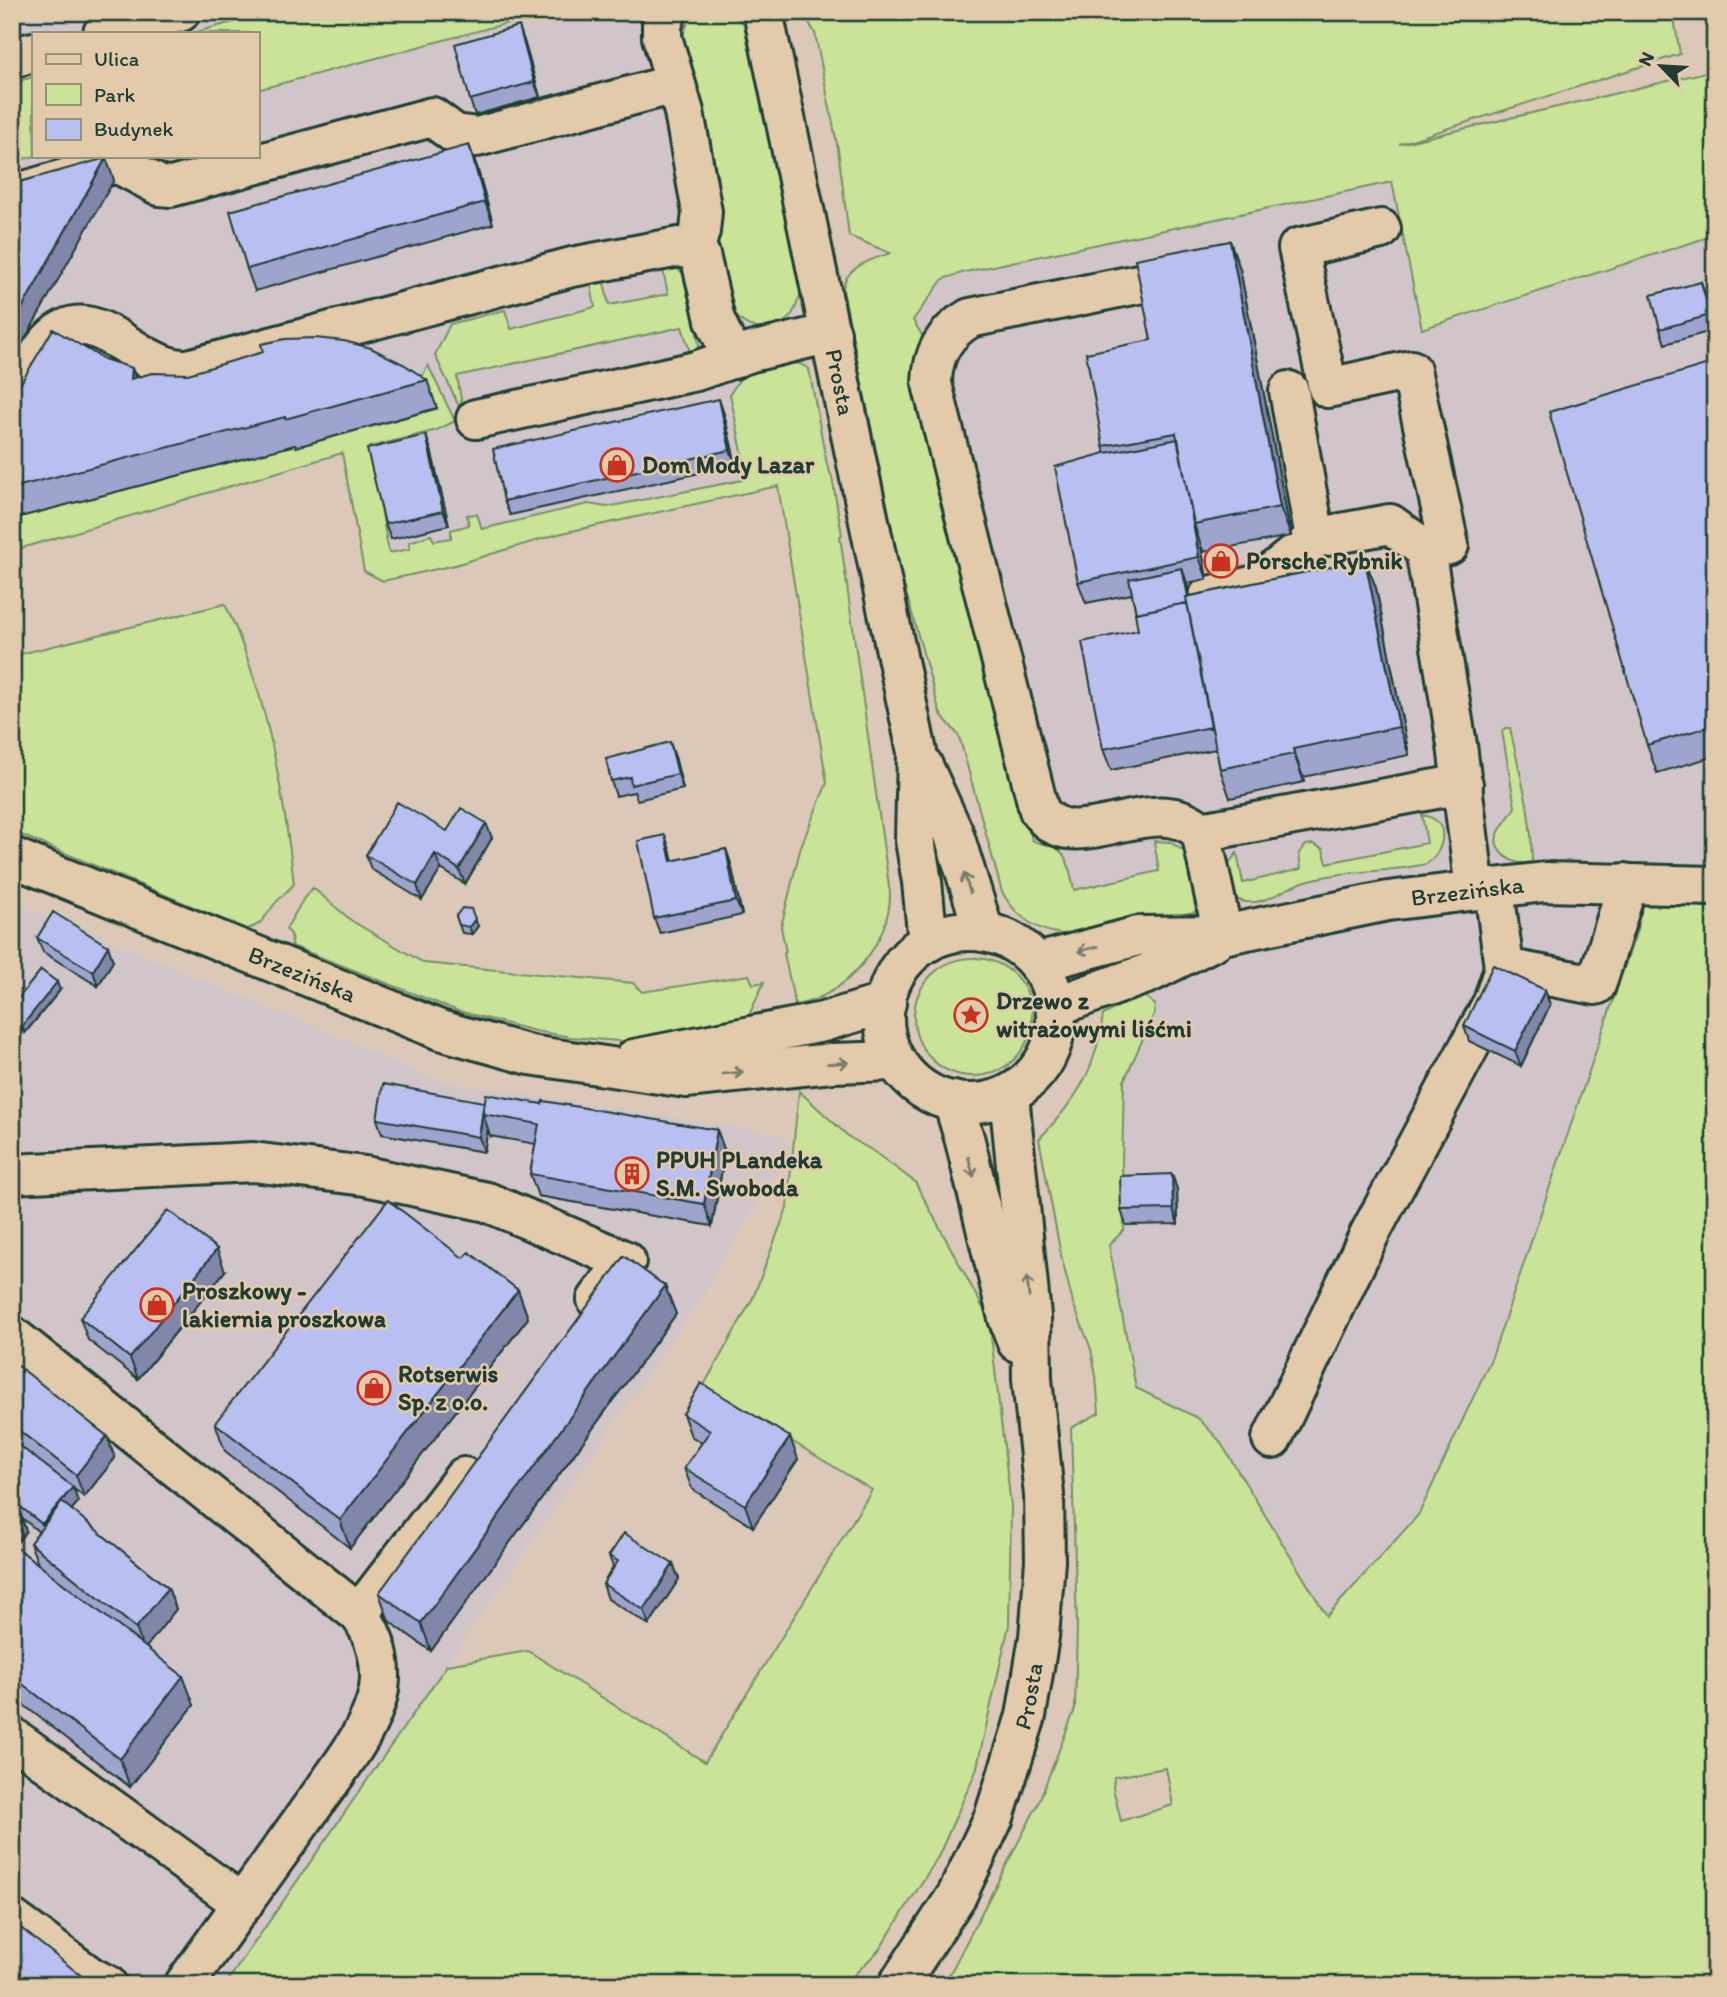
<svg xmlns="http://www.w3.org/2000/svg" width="1727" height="1997" font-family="Itim,sans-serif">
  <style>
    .built { fill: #d1c5ca; fill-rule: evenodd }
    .green { fill: #cae399; stroke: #749066; stroke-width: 2; fill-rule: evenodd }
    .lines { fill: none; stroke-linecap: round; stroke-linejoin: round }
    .minor-casing { stroke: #1f3d34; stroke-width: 44 }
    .major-casing { stroke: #1f3d34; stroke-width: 44 }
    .minor { stroke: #e3caab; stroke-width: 38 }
    .major { stroke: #e3caab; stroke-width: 38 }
    .wall { fill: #9fa4cf; stroke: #1f3d34; stroke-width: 2; fill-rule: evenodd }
    .shaded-wall { fill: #8286a9; stroke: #1f3d34; stroke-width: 2 }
    .building { fill: #b9bff1; stroke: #1f3d34; stroke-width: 2 }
    .oneway { stroke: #777c6a }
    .labels { text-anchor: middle; stroke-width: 5; stroke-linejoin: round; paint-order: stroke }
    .street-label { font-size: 24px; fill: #1f3d34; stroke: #e3caab }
    .poi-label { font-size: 24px; font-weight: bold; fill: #1f3d34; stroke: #e3caab; text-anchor: start }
  </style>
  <rect width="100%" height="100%" fill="#dbc8b9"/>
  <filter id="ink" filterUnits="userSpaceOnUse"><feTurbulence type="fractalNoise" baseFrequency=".0143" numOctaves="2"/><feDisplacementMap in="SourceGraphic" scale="14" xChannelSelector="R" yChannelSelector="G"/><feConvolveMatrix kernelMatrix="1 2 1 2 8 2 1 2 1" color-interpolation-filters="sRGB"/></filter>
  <g filter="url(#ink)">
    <!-- built -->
    <path class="built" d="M12,12h727l93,465 -54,9 -220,48 -103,31 -72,16 -19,-10 -22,-118 -330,98zM33,33h224v123h-224z
      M1398,181l30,146 287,-92v654l-190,-19 -266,33 -42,-2 -22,11 -114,22 -28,-1 -18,-7 -125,-494 -6,-100 39,-53 22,-7z
      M1555,898l86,2 -4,30 -145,427 -73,157 -92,102 -108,-176 -83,-52 -27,-143 15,-15 -2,-67 2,-82 30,-67 -3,-15 -6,-3 -1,-9 186,-62z
      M12,904l39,12 392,166 337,52 10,13 -89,151 -476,687h-213z"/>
    <!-- green -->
    <path class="green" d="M269,12h280l-292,78v-57h-64z
      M698,12h31l16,12 56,269c-3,7 -5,15 -9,21 -18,23 -50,17 -62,-7l-48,-262c1,-13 5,-25 16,-33z
      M803,12h870l7,42 -281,90 316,-74v165l-293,94 -30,-147 -427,90 -22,7 -30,41 13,22 73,367 33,131c7,5 14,3 21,6 17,8 17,29 21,44l85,-19 -5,-30 16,1 17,11 11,48 -3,11 -114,22c-35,3 -62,-12 -79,-42l-43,-156 -19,-23 -38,-135 -59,-288c1,-23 28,-30 47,-37l-41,-17 -11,-87 -23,-116z
      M33,77l2,79 -23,6v-79z
      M662,266l13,1 11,9 14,74 -7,4 -3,-2 -8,-25 -225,49 7,41 -29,-62 15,-31 55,-14 6,19 84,-22 -5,-27 13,-2 6,27 59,-11z
      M787,362l13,2 9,5 18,96 5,12 10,58 -2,1 50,357c1,49 -45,105 -95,112l-11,-52 2,-1 -5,-25 20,-81 26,-63 -49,-297 -220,48 -103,31 -72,16 -19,-10 -22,-118 -330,98v-32l283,-74 1,2 141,-38 -19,-24 10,-20 27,56 -18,9 -67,17 19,106 21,-4 -1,-7 22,-7 3,6 17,-3v-8l18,-5 -2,-10 10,-1 5,15 106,-25 19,3 135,-27 4,-9 -16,-77 15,-23z
      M225,604c42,88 58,185 69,280 -6,7 -16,15 -21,22 -8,11 -12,20 -27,23l-234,-98v-175z
      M1506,728h4l17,76 4,31 1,27c-11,2 -18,1 -27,-6 -21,-17 2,-33 10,-49l-13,-76z
      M1422,815c29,4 24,36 4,49 -38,9 -84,6 -120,17 -24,7 -46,31 -72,17l-6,-33 9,-12 6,30 58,-14 -2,-16 7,-8 7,-1 10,5 4,14 100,-20z
      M313,888l39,33 72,42 209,20 9,9 107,-17 4,9 11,-2 -21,47 -113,13 -59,-5 -36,-6 -77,-20 -166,-65 -1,-12 -5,-5 18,-31z
      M1641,900l74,8v1077h-775l11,-13 87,-168 37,-95 2,-82 -6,-199 28,-15 -3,-37 -5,-27 -18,-46 -12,-48 -22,-116c38,-40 57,-68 64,-124l35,-19h7l10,9 -1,9 -30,67 -2,82 2,67 -15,15 27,143 62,30 21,22 108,176 92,-102 73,-157 145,-427zM1166,1768l7,37 -52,16 -8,-33 1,-11z
      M914 1017a59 59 0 1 1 118 0a59 59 0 1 1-118 0Z
      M799,1091l50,46 24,14 42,31 74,137 22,187 -2,119 -33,146 -38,86 -59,93 -35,35h-619l222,-320 81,-14 177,111 167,-272 -169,-103 50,-89 34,-90z"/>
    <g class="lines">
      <defs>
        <g id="minor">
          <path d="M667,12l-5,13v12l22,75 18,100 -2,19 -6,20"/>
          <path d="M103,33l77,-21"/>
          <path d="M12,58l21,-6"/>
          <path d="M12,195l105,-32 43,23 11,1 261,-70 23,17 22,3 179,-48 18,-8"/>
          <path d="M1381,229l-83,19 30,140 83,-18 38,175 -24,4 32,196 18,145"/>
          <path d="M1138,284l-168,34c-26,15 -38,37 -38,66l107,426c33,53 114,-24 162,22l22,103"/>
          <path d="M1289,391l26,147 75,-14 35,25"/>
          <path d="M12,403c17,-28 36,-87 79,-76 18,5 36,19 52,28 15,8 28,15 45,14l384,-102 107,-20 15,4 6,4 15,65 18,39"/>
          <path d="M476,419l220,-48 55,-19 80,-19"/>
          <path d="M1209,596l47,-11 59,-47"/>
          <path d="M1201,832l262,-48"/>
          <path id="s1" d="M12,857l428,173 90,25 156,23 146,-15 64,-2"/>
          <path d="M1494,888l10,80 92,17 27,-86 2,-16"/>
          <path id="s2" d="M1037,963l101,-27 85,-1 165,-34 106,-13 51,-6 170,4"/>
          <path d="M1056,1006l93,-33 66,-33"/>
          <path d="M634,1059l189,-37 63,-19"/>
          <path d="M12,1174l241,-12 112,14 122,26 139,59 -29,39"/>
          <path d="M12,1336l347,278c16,21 24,48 20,75 -7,41 -44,85 -68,119 -42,59 -84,118 -127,177"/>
          <path d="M1272,1439l98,-206 123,-231 11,-34"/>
          <path d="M359,1614l105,-137"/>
          <path d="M12,1737l231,167"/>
          <path d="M12,1919l79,58 16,8"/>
        </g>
        <g id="major">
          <path id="s3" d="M763,12l154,740 -2,88 7,42 6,60"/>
          <path d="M922,764l31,68 31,100"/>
          <circle cx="970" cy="1017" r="86"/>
          <path d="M953,1101l12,40 43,177 9,24"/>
          <path id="s4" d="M898,1985l59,-90 37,-78 32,-101 13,-79 6,-76 -1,-66 -12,-116 -1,-63 -22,-221"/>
        </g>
      </defs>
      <!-- minor casing -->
      <use href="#minor" class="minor-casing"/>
      <!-- major casing -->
      <use href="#major" class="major-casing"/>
      <!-- minor -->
      <use href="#minor" class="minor"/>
      <!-- major -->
      <use href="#major" class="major"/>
    </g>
    <!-- wall -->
    <path class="wall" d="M524,41l16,56 -65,18 -5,-15z
      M469,145l8,22 16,57 -238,67 -8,-22z
      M1230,241l10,28 51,267 -87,16 -3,-6 6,33 -20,4 3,13 175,-36 11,28 33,167 -106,22 1,5 -74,16 -10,-29 -4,-20 -105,21 -8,-21 35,-119 -2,-17 -4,-19 -46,9 -8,-21 27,-129 -2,-7 48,-106z
      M1701,282l5,15 9,33 -50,14 -5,-15z
      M1715,362v394l-58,17 -10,-28z
      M136,378l291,2 10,28 -141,39 -1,-2 -275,72 -8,-21v-98z
      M724,414l12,51 -226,50 -6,-14z
      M431,450l18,75 -58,14 -6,-15z
      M675,757l8,32 -46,11 -3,-8 -18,4 -5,-15z
      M447,831l45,7 -27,46 -24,-15 -19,31 -51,-31 -5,-14z
      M726,849l5,15 11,51 -82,18 -6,-15 16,-68 3,11z
      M456,916l22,10 -6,8 -10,-1z
      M37,938l76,23 -15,25 -55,-34z
      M60,990l-35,43 -13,-10v-17z
      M1545,990l5,15 -29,61 -52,-25 -5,-15z
      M484,1102l58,2 175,26 8,22 -13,74 -174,-30 -8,-22 6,-30 -46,-8 -2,-7 -4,23 -102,-18 -5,-15z
      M1177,1189l1,35 -52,1 -5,-15z
      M463,1258l55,32 10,28 -178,230 -125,-97 -10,-28z
      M225,1271l-87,108 -50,-39 -8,-22z
      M665,1286l11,28 -245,337 -42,-30 -10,-28z
      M12,1361l103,97 -31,39 -11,-9 5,14 -7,8 97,78 8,21 -30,38 48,58 -64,82 -118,-91zM22,1518l17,14 -9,11 8,21 -24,-18 12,-15z
      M683,1414l115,45 -45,68 -61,-38 -8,-21 18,-25 -11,-7z
      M609,1556l64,8 6,15 -30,46 -41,-26 -5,-15 10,-17z"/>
    <!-- shaded-wall -->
    <path class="shaded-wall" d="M519,26l5,15 16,56 -6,-15z
      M469,145l8,22 16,57 -8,-22z
      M106,158l8,22 -102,182v-36z
      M1230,241l10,28 51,267 -11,-29z
      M1701,282l5,15 9,31 -5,-13z
      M132,368l10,28 -11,-17z
      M719,399l5,15 12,51 -6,-15z
      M426,435l5,15 18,75 -6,-14z
      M1194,524l7,22 6,33 -8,-22z
      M1365,560l11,28 33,167 -10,-28z
      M1182,568l5,15 9,41 -8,-22z
      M670,742l5,15 8,32 -5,-15z
      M1293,749l10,28 1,5 -10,-28z
      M486,823l6,15 -27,46 -6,-15z
      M665,835l5,15 6,26 -5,-15z
      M726,849l5,15 11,51 -6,-14z
      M435,854l6,15 -19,31 -5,-15z
      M475,919l3,7 -6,8 -3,-7z
      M108,946l5,15 -15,25 -5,-15z
      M57,982l3,8 -35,43 -3,-7z
      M1545,990l5,15 -29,61 -6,-15z
      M483,1114l5,15 -4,23 -5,-15z
      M717,1130l8,22 -13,74 -8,-22z
      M1172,1174l5,15 1,35 -5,-15z
      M17,1239l3,7 -8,11v-11z
      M217,1249l8,22 -87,108 -8,-21z
      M665,1286l11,28 -245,337 -10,-28z
      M518,1290l10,28 -178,230 -10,-28z
      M107,1436l8,22 -31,39 -8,-22z
      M790,1437l8,22 -45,68 -8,-22z
      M73,1487l5,15 -30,37 -6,-15z
      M16,1503l10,28 -14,18v-42z
      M673,1564l6,15 -30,46 -5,-15z
      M168,1588l8,21 -32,41 -8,-22z
      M183,1676l11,29 -64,82 -10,-28z"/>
    <!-- building -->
    <path class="building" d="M519,26l15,56 -64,18 -15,-56z
      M469,145l16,57 -238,67 -17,-58z
      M106,158l-94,168v-142z
      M1230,241l50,266 -86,17 -18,-91 -73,13 -17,-93 65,-13 -16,-81z
      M1701,282l9,33 -50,14 -9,-34z
      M53,329l51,30 28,9 -1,11 21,-6 36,1 75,-22 -2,-8 24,-5 30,-1 29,3 27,7 34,17 22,15 -142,39v-2l-273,71v-90z
      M1715,362v363l-68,20 -98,-333z
      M719,399l11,51 -226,51 -11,-52z
      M426,435l17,76 -58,13 -18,-75z
      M1178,439l21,118 -121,25 -23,-115 50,-14z
      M1365,560l34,167 -106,22 1,5 -74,15 -34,-172z
      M1182,568l6,28 -2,1 1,6 -51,10 -7,-34z
      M1187,603l24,124 -108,22 -21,-107 56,-12 -3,-17z
      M670,742l8,32 -47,11 -1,-8 -19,4 -5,-22z
      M397,802l50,29 14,-23 25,15 -27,46 -24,-15 -18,31 -51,-30z
      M665,835l6,26 55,-12 10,52 -82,17 -16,-77z
      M462,908l9,1 4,10 -6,8 -10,-2 -3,-9z
      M53,912l55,34 -15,25 -56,-33z
      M1493,965l52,25 -30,61 -51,-25z
      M41,970l16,12 -35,44 -10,-8v-12z
      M383,1084l101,18 -5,35 -102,-18z
      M486,1094l56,10 1,-3 174,29 -13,74 -174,-30 9,-50 -56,-10z
      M1172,1174l1,35 -52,1 -1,-34z
      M388,1200l75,58 6,-6 49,38 -178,230 -125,-97z
      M168,1210l49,39 -87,109 -50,-40z
      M12,1235l5,4 -5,7z
      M624,1256l41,30 -244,337 -42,-30z
      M12,1361l95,75 -31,39 -64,-50z
      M701,1383l89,54 -45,68 -61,-37 26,-37 -27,-17z
      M12,1440l61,47 -31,37 -30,-24z
      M62,1502l106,86 -32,40 -106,-85z
      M624,1533l49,31 -29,46 -41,-26 15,-23 -9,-5z
      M12,1544l171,132 -63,83 -108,-83z
      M12,1921l81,64h-81z"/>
    <!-- one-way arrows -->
    <defs><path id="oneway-shaft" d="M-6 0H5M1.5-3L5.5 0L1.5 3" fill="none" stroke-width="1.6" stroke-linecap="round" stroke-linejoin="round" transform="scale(1.75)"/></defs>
    <g class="oneway">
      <use href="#oneway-shaft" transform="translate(967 883) rotate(-108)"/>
      <use href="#oneway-shaft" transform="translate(1088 949) rotate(165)"/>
      <use href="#oneway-shaft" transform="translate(838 1063) rotate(-4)"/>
      <use href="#oneway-shaft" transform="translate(733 1073) rotate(-5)"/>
      <use href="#oneway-shaft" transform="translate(971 1167) rotate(76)"/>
      <use href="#oneway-shaft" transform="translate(1028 1287) rotate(-96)"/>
    </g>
  </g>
  <!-- icons -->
  <defs>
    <symbol id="shop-ring" viewBox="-11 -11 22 22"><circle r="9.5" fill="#e3caab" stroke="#c8321e" stroke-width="1.5"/><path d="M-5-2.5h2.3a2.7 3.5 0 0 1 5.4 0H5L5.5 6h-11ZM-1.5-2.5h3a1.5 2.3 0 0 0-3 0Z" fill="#c8321e"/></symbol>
    <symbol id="sight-ring" viewBox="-11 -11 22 22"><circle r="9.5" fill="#e3caab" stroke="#c8321e" stroke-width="1.5"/><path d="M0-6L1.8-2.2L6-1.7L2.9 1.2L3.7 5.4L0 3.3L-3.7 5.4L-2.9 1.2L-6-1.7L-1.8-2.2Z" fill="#c8321e"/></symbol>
    <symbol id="building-ring" viewBox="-11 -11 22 22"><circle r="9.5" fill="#e3caab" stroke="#c8321e" stroke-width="1.5"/><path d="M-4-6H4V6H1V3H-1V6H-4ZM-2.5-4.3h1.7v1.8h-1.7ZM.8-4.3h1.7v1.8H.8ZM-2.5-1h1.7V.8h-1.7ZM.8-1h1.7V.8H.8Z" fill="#c8321e"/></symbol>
  </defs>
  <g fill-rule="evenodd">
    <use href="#shop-ring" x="598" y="446" width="38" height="38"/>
    <use href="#shop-ring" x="1202" y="542" width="38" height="38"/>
    <use href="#sight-ring" x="952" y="996" width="38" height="38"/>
    <use href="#building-ring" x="613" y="1155" width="38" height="38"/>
    <use href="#shop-ring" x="138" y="1286" width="38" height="38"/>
    <use href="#shop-ring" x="355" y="1369" width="38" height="38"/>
  </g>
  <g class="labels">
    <!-- street labels -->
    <g class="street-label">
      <text dy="8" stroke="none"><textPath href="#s3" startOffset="378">Prosta</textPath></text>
      <text dy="8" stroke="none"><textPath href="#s2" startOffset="438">Brzezińska</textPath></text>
      <text dy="8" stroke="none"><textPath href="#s1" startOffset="313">Brzezińska</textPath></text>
      <text dy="8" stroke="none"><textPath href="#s4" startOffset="320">Prosta</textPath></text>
    </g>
    <!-- poi labels -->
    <g class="poi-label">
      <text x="642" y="473">Dom Mody Lazar</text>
      <text x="1246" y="569">Porsche Rybnik</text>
      <text x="996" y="1009">Drzewo z<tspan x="996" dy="28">witrażowymi liśćmi</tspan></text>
      <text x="656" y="1168">PPUH PLandeka<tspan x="656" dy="28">S.M. Swoboda</tspan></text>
      <text x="182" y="1299">Proszkowy -<tspan x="182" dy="28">lakiernia proszkowa</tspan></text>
      <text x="398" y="1382">Rotserwis<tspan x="398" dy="28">Sp. z o.o.</tspan></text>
    </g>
  </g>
  <!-- margin -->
  <rect width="1727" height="1997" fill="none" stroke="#e3caab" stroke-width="42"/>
  <rect x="21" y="21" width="1685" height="1955" fill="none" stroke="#1f3d34" stroke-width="2.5" filter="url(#ink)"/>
  <!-- legend -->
  <rect x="32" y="32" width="228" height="126" fill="#e3caab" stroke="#95927b" stroke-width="2"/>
  <rect x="46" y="54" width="35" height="10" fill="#e3caab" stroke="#95927b" stroke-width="2"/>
  <text x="94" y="66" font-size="21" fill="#1f3d34">Ulica</text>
  <rect x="46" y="84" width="35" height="21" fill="#cae399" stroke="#95927b" stroke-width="2"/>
  <text x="94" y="102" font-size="21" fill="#1f3d34">Park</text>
  <rect x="46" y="119" width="35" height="21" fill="#b9bff1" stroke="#95927b" stroke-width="2"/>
  <text x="94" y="136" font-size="21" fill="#1f3d34">Budynek</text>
  <!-- north arrow -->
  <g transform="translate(1661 66) rotate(295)" stroke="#e3caab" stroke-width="5" paint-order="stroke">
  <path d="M0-5L12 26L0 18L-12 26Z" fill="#1f3d34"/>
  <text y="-10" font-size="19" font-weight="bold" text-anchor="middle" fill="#1f3d34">N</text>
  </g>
</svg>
